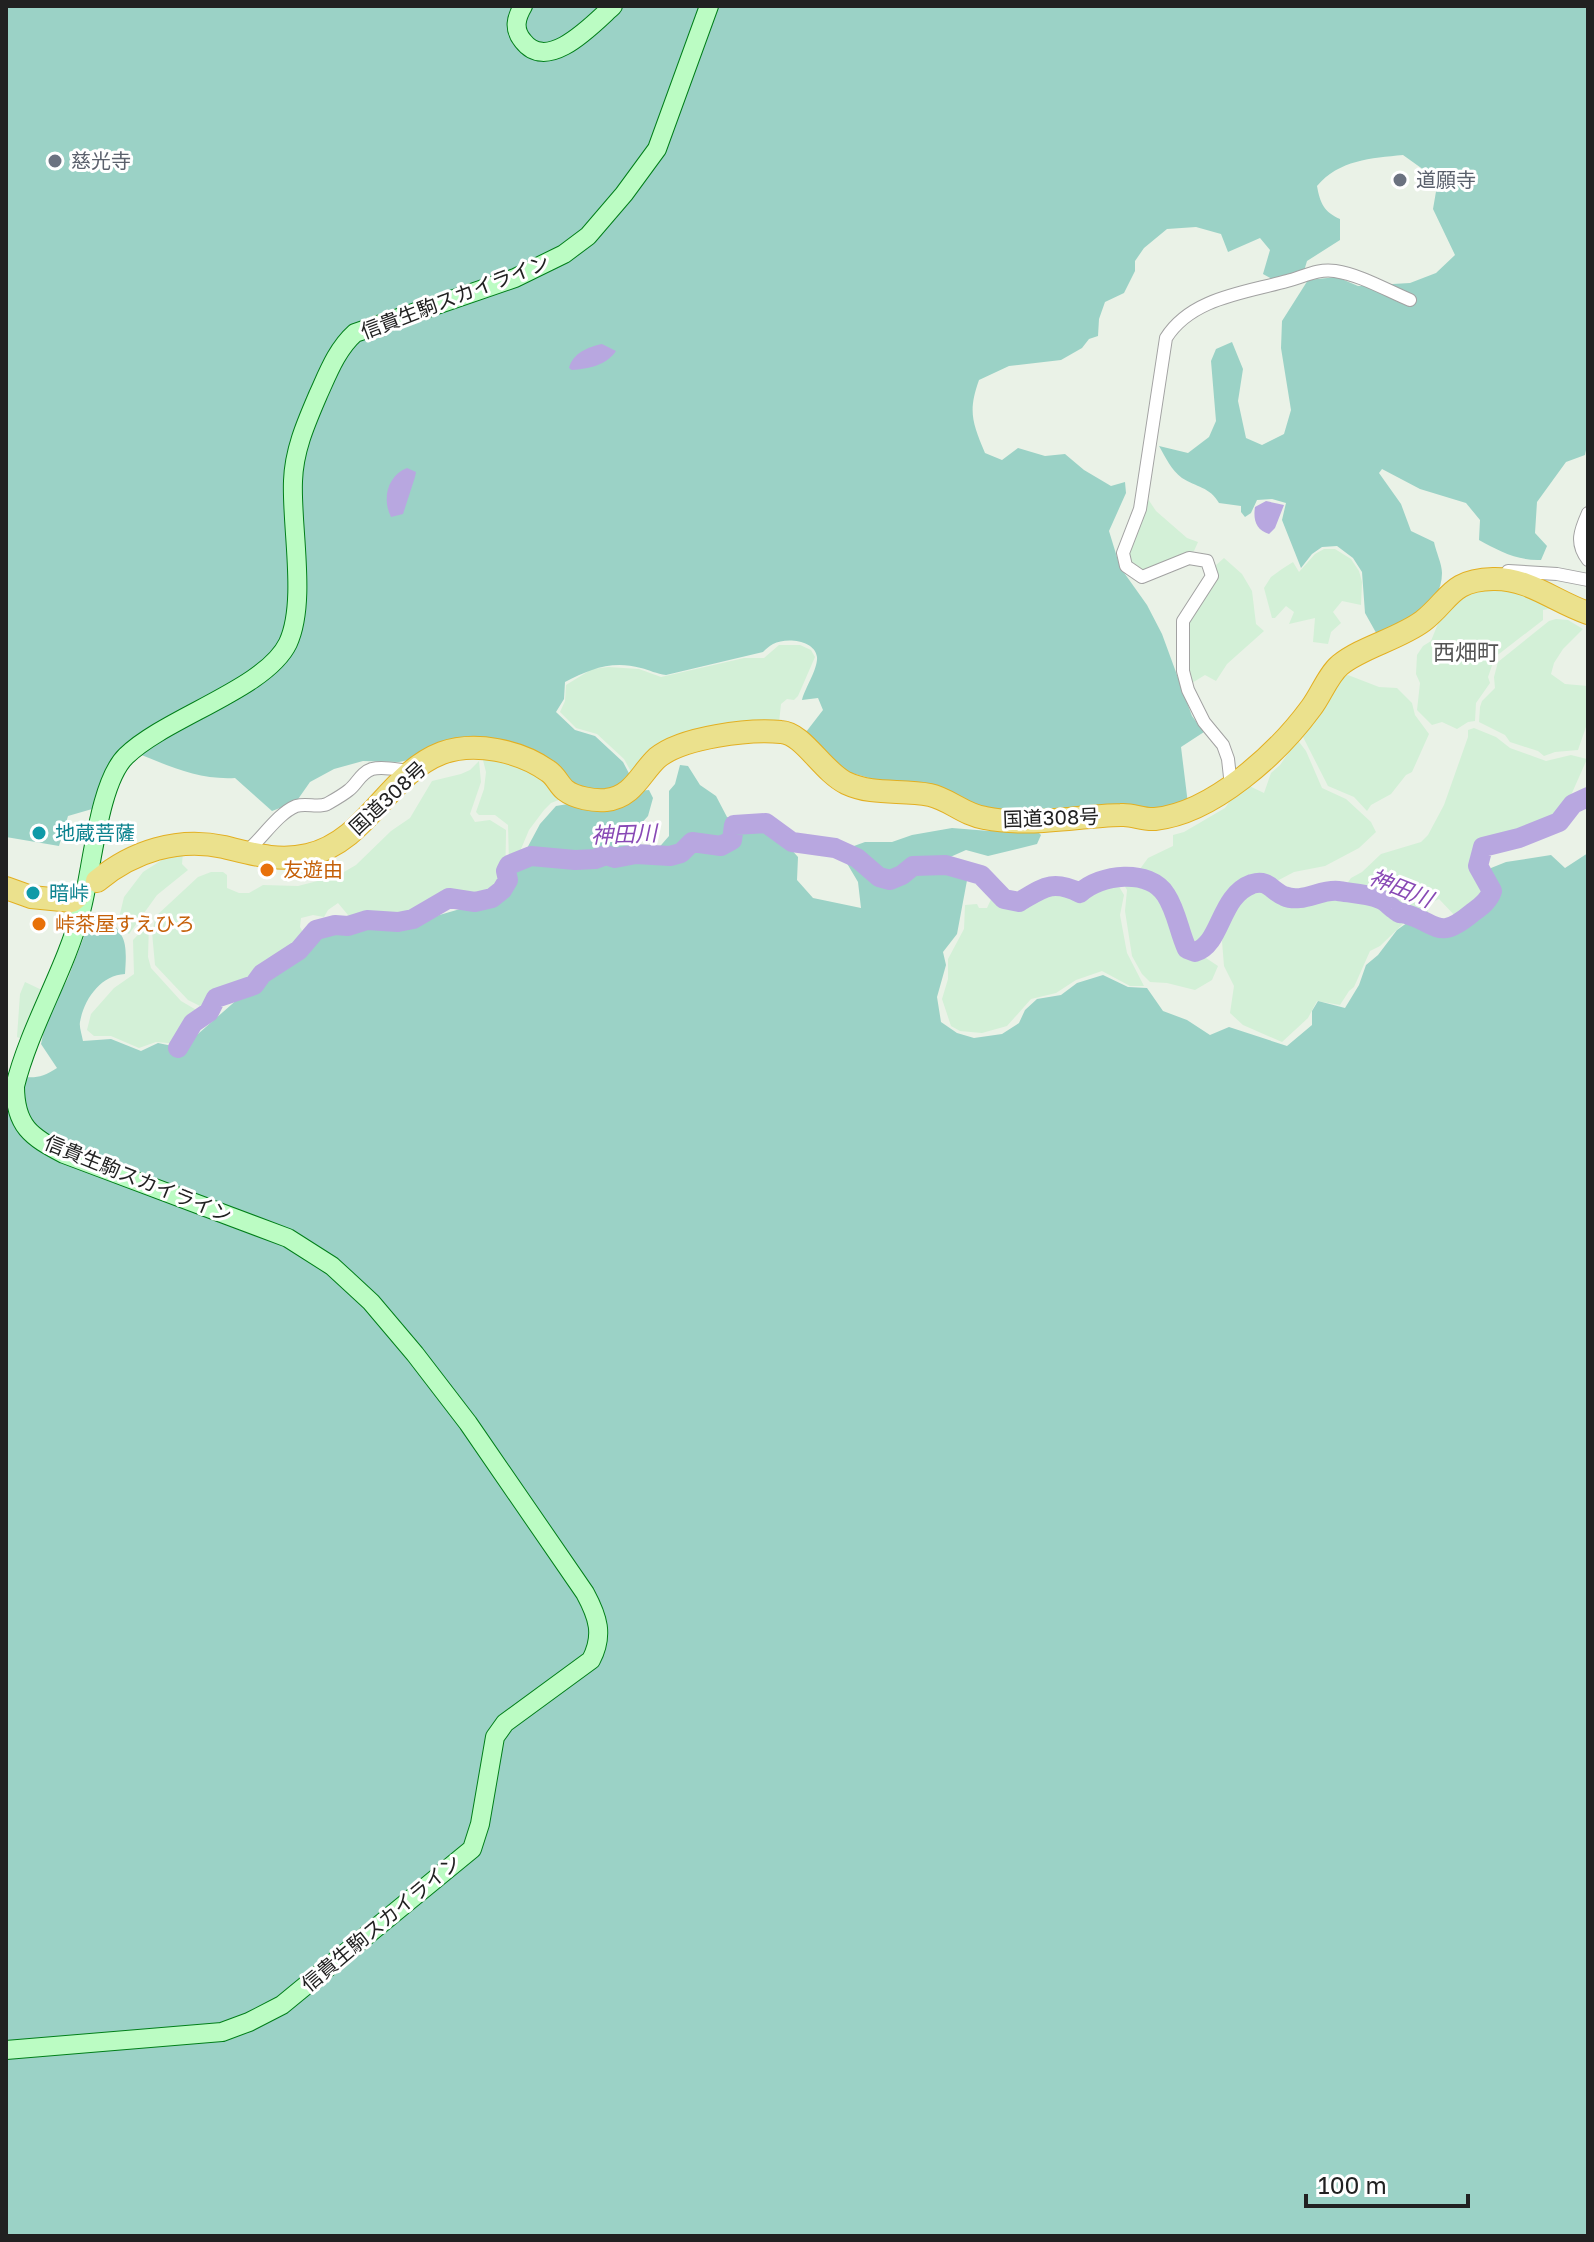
<svg xmlns="http://www.w3.org/2000/svg" width="1594" height="2242" font-family="'Golos Text','Noto Sans JP',sans-serif">
  <style>
    .farmland { fill: #d3f0d7 }
    .forest { fill: #9bd2c6 }
    .water { fill: #b8a7e0 }
    .lines { fill: none; stroke-linecap: round; stroke-linejoin: round }
    .river { stroke: #b8a7e0; stroke-width: 20 }
    .street-casing { stroke: #a2a2a2; stroke-width: 14 }
    .secondary-casing { stroke: #017f19; stroke-width: 20 }
    .highway-casing { stroke: #e2af22; stroke-width: 24 }
    .street { stroke: #fff; stroke-width: 12 }
    .secondary { stroke: #bbfcc3; stroke-width: 18 }
    .highway { stroke: #ebe18d; stroke-width: 22 }
    .worship-dot { fill: #6b7280; stroke: #fff; stroke-width: 3 }
    .culture-dot { fill: #0f9aa8; stroke: #fff; stroke-width: 3 }
    .food-dot { fill: #e8710a; stroke: #fff; stroke-width: 3 }
    .labels { text-anchor: middle; stroke-width: 6; stroke-linejoin: round; paint-order: stroke }
    .worship-label { font-size: 20px; fill: #5b616d; stroke: #fff; text-anchor: start }
    .street-label { font-size: 20px; fill: #212121; stroke: #fff }
    .culture-label { font-size: 20px; fill: #0d838f; stroke: #fff; text-anchor: start }
    .food-label { font-size: 20px; fill: #c56008; stroke: #fff; text-anchor: start }
    .neighbourhood-label { font-size: 22px; fill: #545454; stroke: #fff }
    .water-label { font-size: 22px; font-style: italic; fill: #8849b5; stroke: #fff }
  </style>
  <rect width="100%" height="100%" fill="#eaf2e7"/>
  <!-- farmland -->
  <path class="farmland" d="M1146,496l10,15 31,27 11,4 -4,9 -49,20 -11,-3 -7,-10z
    M1324,549h11l16,10 8,12 3,11 -1,23 -19,-4 -9,11 8,11 -10,9 -3,12 -15,-2 2,-24 -26,6 5,-12 -8,-6 -11,12h-3l-8,-30 7,-11 11,-8 11,-7 6,10 16,-18z
    M1224,558l18,16 10,17 4,33 8,7 -37,33 -11,17 -11,-6 -13,8 -6,-36 3,-26 26,-55z
    M1501,585l52,23 -10,2v10l-48,37 -7,20 2,6 -14,20 -1,18 -7,1 -11,7 -15,-7 -10,3 -15,-15 3,-27 -4,-9 1,-19 6,-9 8,-5 8,-20 16,-24z
    M1556,619l12,1 15,9 -20,20 -9,14 -3,11 14,10 23,2v35l-10,29 -23,2 -11,4 -6,-5 -28,-9 -5,-7 -26,-13 1,-15 2,-6 13,-13 -1,-11 4,-15 51,-41z
    M779,645h21l11,5 4,7 -17,39 -4,4 -7,-1 -6,5 -2,19 -35,3 -110,51 -10,-18 -27,-25 -21,-6 -16,-16 5,-11 1,-16 26,-16 16,-2 31,2 22,8 83,-19h20z
    M1348,675l31,12 18,1 15,15 3,12 14,19 -17,38 -6,3 -15,19 -20,11 -4,6 -13,-14 -26,-11 -25,-49v-5l36,-54z
    M1474,728l22,9 14,11 36,13 25,-6 16,4 -15,34 -17,27 -32,13 -40,10 -7,11v15l12,21 -4,9 -17,15 -10,4 -18,-19 -11,5v15l-29,-10 -30,-20 -25,-1 7,-10 11,-6 19,-18 40,-12 7,-7 16,-30 24,-68v-7z
    M1296,738l10,13 16,37 24,11 25,23 5,10 -17,16 -34,18 -31,6 -19,10 -23,-1 -16,9 -16,20 -10,29 -8,9 -6,1 -7,-3 -6,-19 -24,-50 -19,-8 8,-11 25,-12v-11l11,-3 41,-24 18,-25 21,10 7,-20 9,-8 9,-13 -3,-4z
    M486,758l32,2 48,37 -15,6 -7,7 -15,20 -13,31 -7,2 -1,-38 -13,-10h-16l-3,-3 8,-23 2,-17 -3,-12z
    M479,761l2,21 -11,32 5,8 15,-2 16,10v5l-1,47 -16,15 -17,3 -25,-4 -20,14 -14,5 -51,2 -9,4 -15,-18 -10,7 -4,7 -11,-2 -12,3 -1,9 5,9 -6,10 -33,22 -21,18 -16,2 -14,7 -7,15 -20,-10 -33,-35 -3,-33 4,-16 42,-39 13,-5h12l4,3v13l12,5h10l14,-8 35,1 39,-10 19,-11 35,-34 19,-13 22,-37 29,-7 9,-4z
    M183,852l-1,12 6,6 -31,25 -28,39 -3,-2 -6,-5 -1,-9 5,-21 19,-25 22,-14z
    M1121,880h15l22,10 21,44 4,17 23,7 12,8 -6,14 -17,10 -28,-7 -17,-1 -8,-8 -10,-18 -7,-45 2,-21z
    M1117,883l7,12 -4,20 7,38 17,33h-14l-28,-15 -26,9 -20,13 -25,6 -24,27 -25,7 -22,-2 -9,-5 -9,-27 6,-20v-20l16,-30 1,-24 12,-1 2,4h8l6,-13 9,9 18,1 34,-16 24,7 9,-1 5,-6z
    M1255,889l15,1 18,10 23,-1 18,-5 24,1 26,7 28,18 -27,26 -10,5 -16,36 -5,4 -9,14 -23,-4 -9,17 -26,24 -39,-17 -13,-12 4,-27 -10,-20 -2,-25 5,-23z
    M149,923l-1,34 3,11 30,33 24,14 -12,5 -14,24 -23,-2 -17,6 -28,-12h-17l-7,-6 4,-16 23,-26 20,-14 -1,-34z
    M25,982l19,9 -20,49 -7,-3 3,-43z"/>
  <!-- forest -->
  <path class="forest" d="M6,6h1582v434l-3,15 -19,7 -29,40 -2,31 12,13 -6,14c-23,1 -42,-9 -62,-20l1,-20 -14,-17 -46,-14 -38,-20 -3,4 22,31 10,27 23,11c2,10 8,22 8,31 0,35 -38,50 -63,65l-14,-25 -3,-41 -9,-14 -16,-12 -15,1 -10,7 -11,14 -19,-48 4,-17 -14,-4 -15,1 -6,13 -6,4 -4,-5v-6l-22,-3c-9,-16 -23,-16 -37,-25 -11,-8 -16,-20 -23,-32l29,7 21,-16 7,-16 -5,-60 5,-12 16,-7 11,27 -5,32 8,37 16,7 22,-11 7,-24 -10,-62 1,-27 26,-41 29,-3 21,9 52,-3 26,-10 19,-18 -22,-46 5,-29 -35,-25c-32,3 -64,5 -86,31 3,17 7,26 23,33v21l-33,21 -3,10 -30,9 -11,-6 7,-24 -10,-12 -32,14 -7,-18 -25,-7 -29,2 -23,19 -9,13v10l-11,22 -19,9 -6,17 -1,17 -9,3 -7,9 -21,12 -52,6 -30,14c-11,31 -7,42 6,73l17,7 16,-12 27,8 20,-2 19,16 27,16 14,-4 1,11 -17,38 11,36 27,38 15,29 30,82 12,16 -23,15 7,57 -15,5 -180,4 -159,-45 -28,-36 17,-22 -5,-12 -16,2c3,-12 16,-31 15,-43 -2,-17 -31,-20 -44,-13 -4,2 -7,5 -10,8l-97,23c-9,-1 -17,-5 -25,-7 -29,-8 -51,1 -76,14l-1,17 -8,13 19,18 20,6 28,26 9,17 -17,13 -42,-6 -37,-30 -113,1 -24,5 -36,-1 -29,8 -24,13 -14,20 -24,9 -37,-33c-35,2 -64,-11 -96,-24l-40,53 -31,9 -9,30 -53,-9z
    M680,765l8,1 12,19 16,11 11,21 53,20 18,20 -1,23 16,18 48,10 -3,-26 -13,-22 9,-14 11,-4h27l20,-7 40,-7 37,3 46,-2 6,6 -4,9 -49,12 -22,-6 -18,8 4,15 16,2 -11,59 -14,18 3,13 -9,32 4,25 16,11 17,5 28,-4 17,-11 6,-13 12,-11 24,-4 16,-12 26,-8 25,12 19,1 16,23 24,9 23,15 19,-8 58,19 25,-21v-14l6,-10 27,7 14,-23 7,-20 12,-10 19,-25 14,-10 28,16 16,-3 38,-33 3,-11 -6,-11 1,-10 15,-6 45,-7 14,13 23,-15v1383h-1582v-1163c21,5 32,8 51,-5l-16,-24 5,-23 22,-43 24,-62 11,-1c24,20 24,28 22,59 -24,1 -41,25 -45,48 -1,5 2,13 3,19l28,-2 30,12 17,-8 24,5 82,-72 34,-22 20,-22 17,-3 13,1 30,-8 27,3 93,-27 12,-15v-9l8,-9 22,-41 16,-18 12,-2 35,7 29,-14 6,-6 11,-1 4,8 -5,18 -9,10h-14l8,22 -11,7 -3,7 30,-3 20,-23v-45l6,-7z"/>
  <!-- water -->
  <path class="water" d="M602,344l14,7c-9,14 -28,18 -44,19l-3,-2c4,-15 19,-21 33,-24z
    M407,468l9,4 -1,5 -12,37 -12,3c-9,-18 -4,-41 16,-49z
    M1266,501l18,4 -9,23 -6,6c-13,-4 -16,-14 -14,-27z"/>
  <g class="lines">
    <!-- river -->
    <path class="river" d="M178,1048l15,-25 16,-11 7,-14 38,-13 8,-11 37,-24 17,-20 19,-5 13,1 19,-6 31,2 15,-3 36,-21 26,4 17,-4 10,-8 6,-10 -2,-9 3,-6 22,-9 44,4 20,-1 11,-4 9,3 21,-4 34,2 11,-3 11,-11 29,4 11,-6 2,-15 32,-2 26,19 43,6 22,10 22,19 11,3 12,-5 11,-9 33,-1 35,10 23,24 15,3c24,-14 33,-23 61,-9 20,-19 69,-25 86,2 11,17 13,37 21,54l8,3c27,-8 24,-56 57,-68 17,-5 19,7 32,12 18,8 36,-7 54,-5 13,2 30,3 42,8 6,2 10,8 15,11 10,7 0,0 11,4 33,10 32,27 66,-1 8,-6 17,-12 20,-22l-14,-25 5,-19 36,-9 40,-16 14,-18 15,-7"/>
    <defs>
      <path id="street" d="M1588,513c-8,18 -13,30 0,47
        M1508,571l49,3 31,6
        M1231,786l-3,-27 -5,-14 -19,-23 -16,-32 -5,-19v-50l29,-45 -5,-15 -18,-3 -47,19 -16,-11 -3,-13 17,-44 26,-171c25,-40 78,-45 121,-57 16,-4 31,-13 48,-10 26,4 51,19 75,29
        M245,853c17,-14 32,-39 51,-47 11,-3 22,2 31,-2 7,-4 16,-9 22,-14 9,-7 11,-17 23,-21 12,-3 26,1 38,2"/>
      <path id="secondary" d="M523,6c-7,12 -10,23 0,35 25,33 71,-18 90,-35
        M6,2050l216,-18 27,-10 33,-17 190,-156 8,-25 15,-87 10,-14 86,-63c13,-25 7,-43 -6,-67l-117,-170 -53,-69 -44,-52 -39,-36 -44,-28 -224,-84c-33,-17 -49,-28 -49,-68 15,-60 50,-115 66,-175 11,-39 17,-128 45,-155 40,-39 140,-67 162,-113 19,-41 3,-116 5,-162 1,-31 13,-58 25,-86 10,-22 19,-46 37,-62l160,-55 49,-24 24,-18 36,-42 33,-45 52,-143"/>
      <path id="highway" d="M97,881c36,-30 81,-44 127,-34 29,7 54,15 84,8 60,-14 79,-81 134,-102 33,-12 78,-2 106,18 8,5 10,13 17,19 10,8 29,11 41,10 27,-3 34,-26 51,-42 25,-21 93,-29 124,-26 22,1 41,39 65,51 28,13 55,6 84,12 19,4 34,20 55,23 44,9 91,-2 136,-3 12,-1 21,5 34,4 58,-6 123,-66 156,-111 10,-13 17,-33 29,-43 22,-18 59,-26 83,-44 27,-21 27,-41 70,-42 36,-1 62,23 95,34
        M6,888l25,9 41,4 5,-4"/>
    </defs>
    <!-- street casing -->
    <use href="#street" class="street-casing"/>
    <!-- secondary casing -->
    <use href="#secondary" class="secondary-casing"/>
    <!-- highway casing -->
    <use href="#highway" class="highway-casing"/>
    <!-- street -->
    <use href="#street" class="street"/>
    <!-- secondary -->
    <use href="#secondary" class="secondary"/>
    <!-- highway -->
    <use href="#highway" class="highway"/>
  </g>
  <!-- markers -->
  <g class="worship-dot">
    <circle cx="55" cy="161" r="8"/>
    <circle cx="1400" cy="180" r="8"/>
  </g>
  <g class="culture-dot">
    <circle cx="39" cy="833" r="8"/>
    <circle cx="33" cy="893" r="8"/>
  </g>
  <g class="food-dot">
    <circle cx="267" cy="870" r="8"/>
    <circle cx="39" cy="924" r="8"/>
  </g>
  <g class="labels">
    <!-- worship labels -->
    <g class="worship-label">
      <text x="71" y="168">慈光寺</text>
      <text x="1416" y="187">道願寺</text>
    </g>
    <!-- street labels -->
    <g class="street-label">
      <text transform="translate(455 297) rotate(-21)" y="7">信貴生駒スカイライン</text>
      <text transform="translate(388 798) rotate(-43)" y="7">国道308号</text>
      <text transform="translate(1051 818) rotate(-2)" y="7">国道308号</text>
      <text transform="translate(138 1179) rotate(22)" y="7">信貴生駒スカイライン</text>
      <text transform="translate(381 1923) rotate(-40)" y="7">信貴生駒スカイライン</text>
    </g>
    <!-- culture labels -->
    <g class="culture-label">
      <text x="55" y="840">地蔵菩薩</text>
      <text x="49" y="900">暗峠</text>
    </g>
    <!-- food labels -->
    <g class="food-label">
      <text x="283" y="877">友遊由</text>
      <text x="55" y="931">峠茶屋すえひろ</text>
    </g>
    <!-- neighbourhood labels -->
    <g class="neighbourhood-label">
      <text x="1466" y="660">西畑町</text>
    </g>
    <!-- water labels -->
    <g class="water-label">
      <text transform="translate(624 834) rotate(-2)" y="8">神田川</text>
      <text transform="translate(1401 888) rotate(22)" y="8">神田川</text>
    </g>
  </g>
  <!-- border -->
  <rect width="1594" height="2242" fill="none" stroke="#212121" stroke-width="16"/>
  <!-- scale -->
  <path d="M1306 2194v12h162v-12" fill="none" stroke="#212121" stroke-width="4"/>
  <text x="1318" y="2194" font-size="24" fill="#212121" stroke="#ffffff" stroke-width="6" paint-order="stroke">100 m</text>
</svg>
